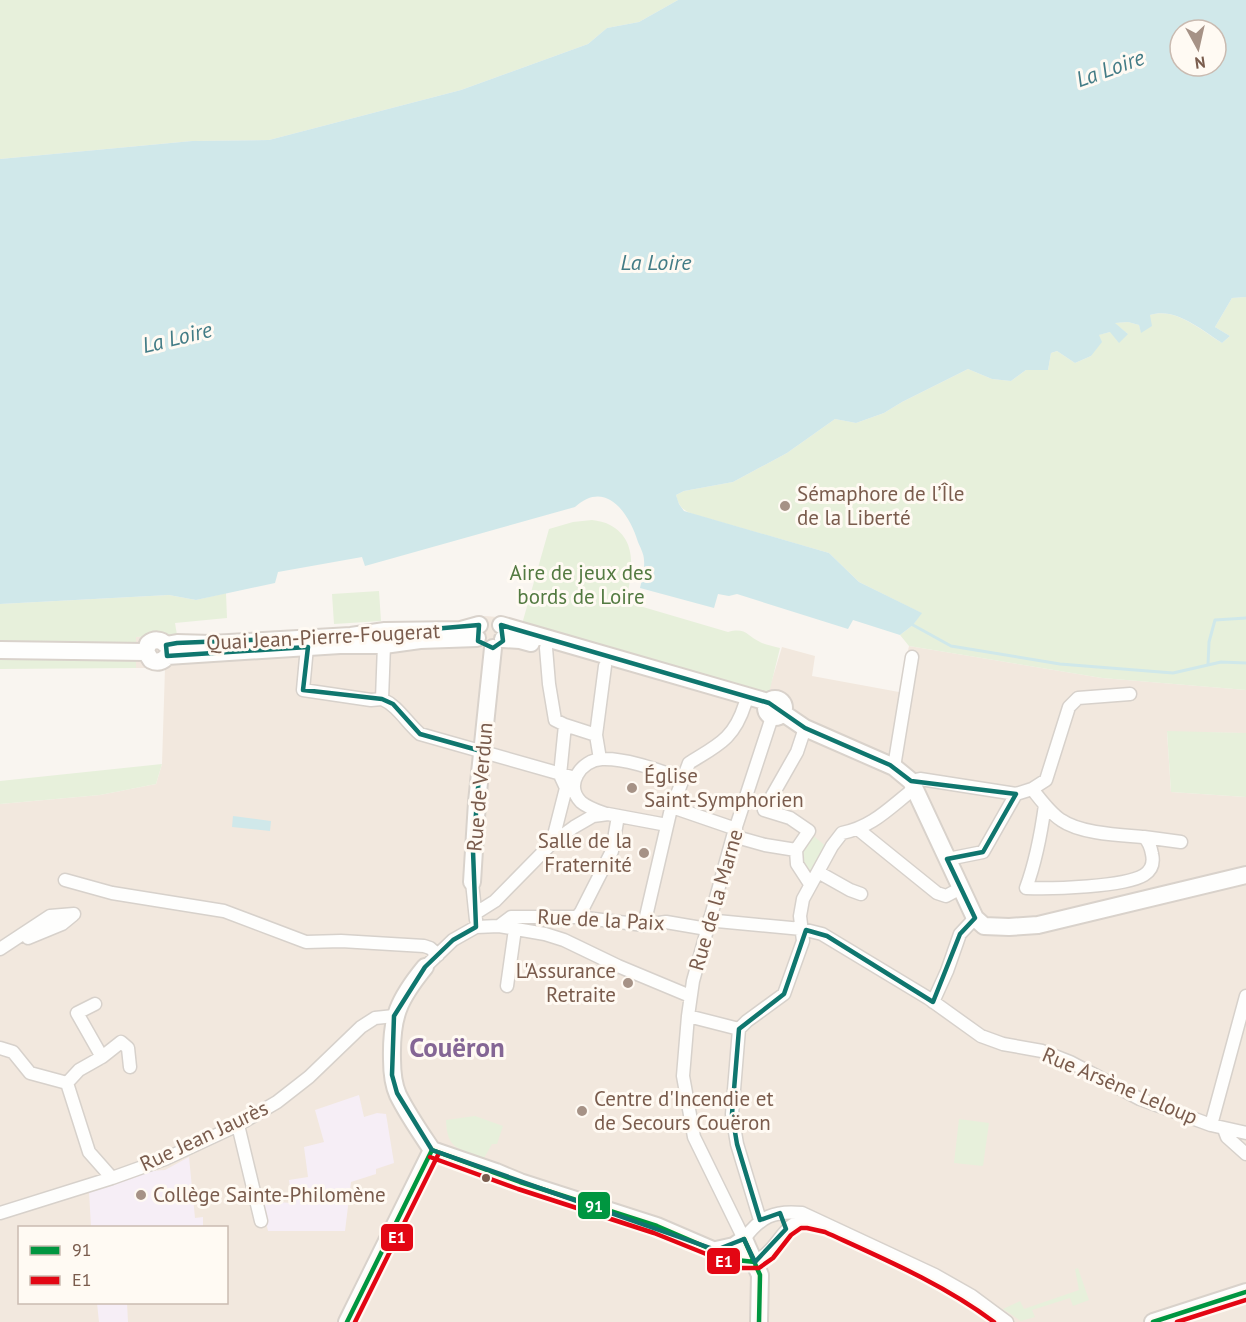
<svg xmlns="http://www.w3.org/2000/svg" width="1246" height="1322" font-family="'PT Sans',sans-serif">
  <style>
    .residential { fill: #f2e8de; fill-rule: evenodd }
    .education { fill: #f6eef6 }
    .green { fill: #e7f0db }
    .water { fill: #d0e8ea; fill-rule: evenodd }
    .lines { fill: none; stroke-linecap: round; stroke-linejoin: round }
    .stream { stroke: #d0e8ea; stroke-width: 3 }
    .street-casing { stroke: #d7d1cb; stroke-width: 15 }
    .secondary-casing { stroke: #d9d2cb; stroke-width: 20 }
    .street { stroke: #fefefd; stroke-width: 12 }
    .secondary { stroke: #fefefd; stroke-width: 16 }
    .bus-1-casing { stroke: #fffaf3; stroke-width: 9 }
    .bus-2-casing { stroke: #fffaf3; stroke-width: 9 }
    .bus-1 { stroke: #009640; stroke-width: 4.5 }
    .bus-2 { stroke: #e30613; stroke-width: 4.5 }
    .marked { fill: none; stroke: #0f766e; stroke-width: 4.5; stroke-linejoin: round }
    .poi-dot { fill: #a69286; stroke: #fffaf3; stroke-width: 2 }
    .bus-dot { fill: #7a5c4d; stroke: #fffaf3; stroke-width: 2 }
    .labels { text-anchor: middle; stroke-width: 6; stroke-linejoin: round; paint-order: stroke }
    .poi-label { font-size: 21px; fill: #7a5c4d; stroke: #fffaf3; text-anchor: start }
    .park-label { font-size: 21px; fill: #537a41; stroke: #fffaf3 }
    .street-label { font-size: 21px; fill: #7a5c4d; stroke: #fffaf3 }
    .water-label { font-size: 22px; font-style: italic; fill: #437c86; stroke: #fffaf3 }
    .district-label { font-size: 27px; font-weight: bold; fill: #846695; stroke: #fffaf3 }
    .line-badge { stroke: #fffaf3; stroke-width: 2 }
    .badge-label { font-size: 16px; text-anchor: middle; font-weight: bold; fill: #fff }
  </style>
  <rect width="100%" height="100%" fill="#f9f5f0"/>
  <!-- residential -->
  <path class="residential" d="M485,616l12,1 12,6 13,1 246,69 14,-46 33,9 -3,20 87,16 10,-46 193,32 144,12v43l-79,-1 4,60 75,5v525h-1246v-518l100,-9 56,-11 6,-20 3,-96h-29v-31l41,-2 1,4 295,-16zM20,1228h206v74h-206z"/>
  <!-- education -->
  <path class="education" d="M359,1095l5,22 13,-4 9,1 8,49 -18,6v5l-25,8 -6,49h-77l-7,-30 31,2 -3,-23 19,-3 -4,-30 20,-5 -9,-32z
    M189,1157l6,61 8,-1v10h-112l-2,-36 59,-20 17,-1z
    M97,1303h30l1,19h-29z"/>
  <!-- green -->
  <path class="green" d="M0,0h678l-39,22 -32,6 -19,16 -127,46 -192,50 -77,1 -192,18z
    M1246,297v393l-144,-12 -193,-32 -9,-11 13,-10 8,-12 -62,-31 -30,-29 -133,-38c-13,-4 -17,-8 -20,-20l8,-4 49,-9 54,-29 48,-34 21,4 28,-10 18,-11 66,-33 24,10 19,2 15,-11h22l3,-17 6,-2 18,12 16,-7 7,-21 12,-3 18,2 -14,-11 14,-1 11,3 2,7 9,-17c26,-8 50,15 72,28l8,-7 -15,-9 17,-29z
    M592,520c6,1 13,2 18,5 30,16 21,51 16,77l102,30c18,-5 19,4 32,10 6,3 14,4 20,6l-11,45 -247,-69 27,-95 24,-7z
    M379,591l2,30 -47,3 -2,-30z
    M226,593l1,25 -52,5 2,12 -41,2v31l-136,1v-65l169,-9 27,5z
    M1167,731l79,2v64l-75,-5z
    M162,764l-6,20 -56,11 -100,9v-23z
    M811,834l16,13 -17,25h-2l-9,-16z
    M475,1116l28,10 -6,18h-5l-8,14c-26,-10 -37,-8 -38,-38z
    M959,1119l30,4 -6,43 -29,-3z
    M1078,1268l11,32 -16,6 -3,-8 -38,12 3,7 -14,4 -18,-12 17,-8 4,8 55,-19 -4,-21z"/>
  <!-- water -->
  <path class="water" d="M678,0h568v297l-14,1 -17,29 15,9 -8,7c-21,-13 -46,-36 -72,-28l2,11 -11,7 -2,-8 -11,-3 -13,1 13,11 -9,9 -9,-11 -11,3 3,7 -11,14 -16,7 -18,-12 -6,2 -3,17h-22l-15,11 -19,-2 -24,-10 -66,33 -18,11 -28,10 -21,-4 -48,34 -54,29 -49,9 -8,4 3,9 5,7 145,42 30,29 63,31 -9,12 -13,10 -47,-15 -5,9 -111,-35 -8,2 -11,-2 -4,14 -74,-20c2,-8 5,-20 4,-28 0,-6 -4,-13 -6,-18 -9,-29 -32,-63 -63,-35l-210,59 -3,-9 -84,15 -3,11 -79,17 -27,-5 -169,9v-445l192,-18 77,-1 192,-50 127,-46 19,-16 32,-6zM1180,30h36v36h-36z
    M233,816l38,5 -1,10 -38,-4z"/>
  <g class="lines">
    <!-- stream -->
    <path class="stream" d="M913,625l38,21 109,18 113,9 48,-11 25,1
      M1208,665l1,-23 6,-22 31,-2"/>
    <defs>
      <path id="street" d="M307,647l-4,43 68,10 11,-1
        M546,648l3,36 6,36 10,5 -5,50 6,13 -14,55
        M382,699c16,7 24,23 38,35l155,44
        M382,699l2,-54
        M772,717l-39,119 -40,145 -5,35 -5,60 11,61 50,102c16,-22 30,-29 58,-26l133,62 37,21 35,26
        M565,725l31,10
        M805,728l-8,24 -33,58 26,8 19,13 -13,19 1,14 13,20
        M600,759l-4,-24 9,-69
        M894,767l18,-110
        M911,781l9,-2 96,15 16,-5 14,-9 23,-73 9,-9 52,-4
        M1032,789c9,11 18,24 29,31 20,14 60,15 83,17 5,5 7,11 8,17 2,9 0,16 -8,21 -20,12 -92,14 -118,13 10,-27 15,-54 19,-83
        M672,807l64,22
        M606,814c-8,-3 -18,-6 -25,-12 -17,-17 0,-42 21,-43 25,-1 58,12 81,20
        M859,830l78,63 9,3 15,-8
        M733,836l32,9 31,5
        M1144,837l37,5
        M948,859l35,-7 33,-58
        M818,872l32,18 11,4
        M65,880l47,13 112,18 82,31 35,-1 83,5 6,2 8,7
        M472,882l4,38
        M476,913l19,-12 57,-58 22,-16 19,-11 15,-2 59,11
        M577,917l4,-5 31,-61 6,-35
        M710,918l7,3 85,8 20,5 106,64 53,38 22,8 39,7 28,11 70,37 71,26 35,8
        M644,925l26,-112 19,-50c29,-18 45,-24 56,-59
        M499,926l12,-9h66l67,8 22,-3 41,7
        M28,938l34,-14 11,-9
        M0,949l50,-33 24,-2
        M425,967l28,-27 23,-13 23,-1 46,8 19,6 54,26 72,30
        M507,986l8,-57
        M933,1002l14,-31 13,-37 15,-16
        M688,1016l51,13
        M0,1048l13,4 17,21 37,10 22,69 23,26
        M102,1057l19,-15 7,6 2,19
        M67,1083l12,-13 23,-13 -25,-44 18,-9
        M238,1125l23,96
        M1211,1125l35,-129
        M1224,1129l3,8 19,17
        M0,1213l112,-35 53,-19 73,-34 39,-23 32,-25 52,-50 14,-9 19,-2
        M760,1220l-23,-76 -5,-30 7,-85 8,-8 37,-27 19,-53 -3,-25 3,-17 29,-53 10,-13c31,-6 48,-26 73,-45
        M755,1262c4,-3 9,-6 12,-9 15,-13 21,-36 45,-32"/>
      <path id="secondary" d="M501,625l267,77
        M477,638l-57,2 -36,5h-44l-173,11c-4,6 -10,7 -16,4l-5,-8 2,-8c6,-5 13,-5 18,1l11,-2 34,1 140,-8 34,-5 76,-1 18,-5
        M503,639l17,1 11,3
        M0,650l146,2
        M766 708a9 9 0 1 1 18 0a9 9 0 1 1-18 0Z
        M783,713l22,15 89,39 17,14 64,137 9,8 25,1 29,-2 208,-50
        M472,882l5,-80 16,-154
        M425,967c-27,33 -34,50 -33,92 0,12 1,25 6,36 10,20 22,37 34,55
        M432,1150l64,22 24,10 137,44 79,34 19,2
        M716,1250l18,-4 10,-7 16,36 -1,47
        M347,1322l85,-172
        M1153,1322l93,-30"/>
    </defs>
    <!-- street casing -->
    <use href="#street" class="street-casing"/>
    <!-- secondary casing -->
    <use href="#secondary" class="secondary-casing"/>
    <!-- street -->
    <use href="#street" class="street"/>
    <!-- secondary -->
    <use href="#secondary" class="secondary"/>
    <defs>
      <path id="bus-1" d="M432,1150l88,32 137,44 79,34 19,2
        M744,1239l16,36 -1,47
        M347,1322l85,-172
        M1153,1322l93,-30"/>
      <path id="bus-2" d="M430,1157l88,32 136,44 87,35h18l14,-10 18,-23 10,-7h6l18,4c59,27 118,52 169,90
        M355,1322l84,-169
        M1177,1322l69,-22"/>
    </defs>
    <!-- bus-1 casing -->
    <use href="#bus-1" class="bus-1-casing"/>
    <!-- bus-2 casing -->
    <use href="#bus-2" class="bus-2-casing"/>
    <!-- bus-1 -->
    <use href="#bus-1" class="bus-1"/>
    <!-- bus-2 -->
    <use href="#bus-2" class="bus-2"/>
  </g>
  <!-- marked area -->
  <path class="marked" d="M479,625l-1,16 15,7 10,-7 -2,-16 268,78 36,25 85,37 21,16 105,13 -33,58 -36,7 28,59 -15,16 -27,68 -106,-66 -21,-6 -22,64 -45,35 -7,85 5,30 23,76 20,-7 6,16 -31,33 -11,-23 -28,11 -284,-100 -35,-57 -5,-18 2,-59 31,-49 28,-27 23,-13 -3,-76 8,-100 -61,-17 -27,-30 -11,-5 -79,-9 5,-43 -141,9 -1,-11 11,-2 174,-7z"/>
  <!-- markers -->
  <g class="poi-dot">
    <circle cx="785" cy="506" r="6"/>
    <circle cx="632" cy="788" r="6"/>
    <circle cx="644" cy="853" r="6"/>
    <circle cx="628" cy="983" r="6"/>
    <circle cx="582" cy="1111" r="6"/>
    <circle cx="141" cy="1195" r="6"/>
  </g>
  <circle class="bus-dot" cx="486" cy="1178" r="5"/>
  <g class="labels">
    <!-- poi labels -->
    <g class="poi-label">
      <text x="797" y="501">Sémaphore de l’Île<tspan x="797" dy="24">de la Liberté</tspan></text>
      <text x="644" y="783">Église<tspan x="644" dy="24">Saint-Symphorien</tspan></text>
      <text x="632" y="848" text-anchor="end">Salle de la<tspan x="632" dy="24">Fraternité</tspan></text>
      <text x="616" y="978" text-anchor="end">L'Assurance<tspan x="616" dy="24">Retraite</tspan></text>
      <text x="594" y="1106">Centre d'Incendie et<tspan x="594" dy="24">de Secours Couëron</tspan></text>
      <text x="153" y="1202">Collège Sainte-Philomène</text>
    </g>
    <!-- park labels -->
    <g class="park-label">
      <text x="581" y="580">Aire de jeux des<tspan x="581" dy="24">bords de Loire</tspan></text>
    </g>
    <!-- street labels -->
    <g class="street-label">
      <text transform="translate(323 637) rotate(-3)" y="7">Quai Jean-Pierre-Fougerat</text>
      <text transform="translate(480 787) rotate(-85)" y="7">Rue de Verdun</text>
      <text transform="translate(716 900) rotate(-74)" y="7">Rue de la Marne</text>
      <text transform="translate(601 920) rotate(3)" y="7">Rue de la Paix</text>
      <text transform="translate(1120 1086) rotate(23)" y="7">Rue Arsène Leloup</text>
      <text transform="translate(204 1136) rotate(-25)" y="7">Rue Jean Jaurès</text>
    </g>
    <!-- water labels -->
    <g class="water-label">
      <text transform="translate(1110 68) rotate(-20)" y="8">La Loire</text>
      <text x="656" y="270">La Loire</text>
      <text transform="translate(177 337) rotate(-14)" y="8">La Loire</text>
    </g>
    <!-- district labels -->
    <g class="district-label">
      <text x="457" y="1057">Couëron</text>
    </g>
  </g>
  <g class="line-badge">
    <rect x="577" y="1191" width="34" height="29" rx="6" fill="#009640"/>
    <rect x="380" y="1223" width="34" height="29" rx="6" fill="#e30613"/>
    <rect x="706" y="1247" width="35" height="28" rx="6" fill="#e30613"/>
  </g>
  <g class="badge-label">
    <text x="594" y="1212">91</text>
    <text x="397" y="1243">E1</text>
    <text x="724" y="1267">E1</text>
  </g>
  <!-- legend -->
  <rect x="18" y="1226" width="210" height="78" fill="#fffaf3" stroke="#cabbb1" stroke-width="1.5"/>
  <rect x="30" y="1246" width="30" height="9" fill="#009640" stroke="#cabbb1" stroke-width="1.5"/>
  <text x="72" y="1256" font-size="18" fill="#7a5c4d">91</text>
  <rect x="30" y="1276" width="30" height="9" fill="#e30613" stroke="#cabbb1" stroke-width="1.5"/>
  <text x="72" y="1286" font-size="18" fill="#7a5c4d">E1</text>
  <!-- north arrow -->
  <g transform="translate(1198 48) rotate(172)"><circle r="28" fill="#fffaf3" stroke="#cabbb1" stroke-width="1.5"/>
  <path d="M0-4.5L10 22L0 15L-10 22Z" fill="#a69286"/>
  <text y="-9" font-size="16" font-weight="bold" text-anchor="middle" fill="#7a5c4d">N</text>
  </g>
</svg>
